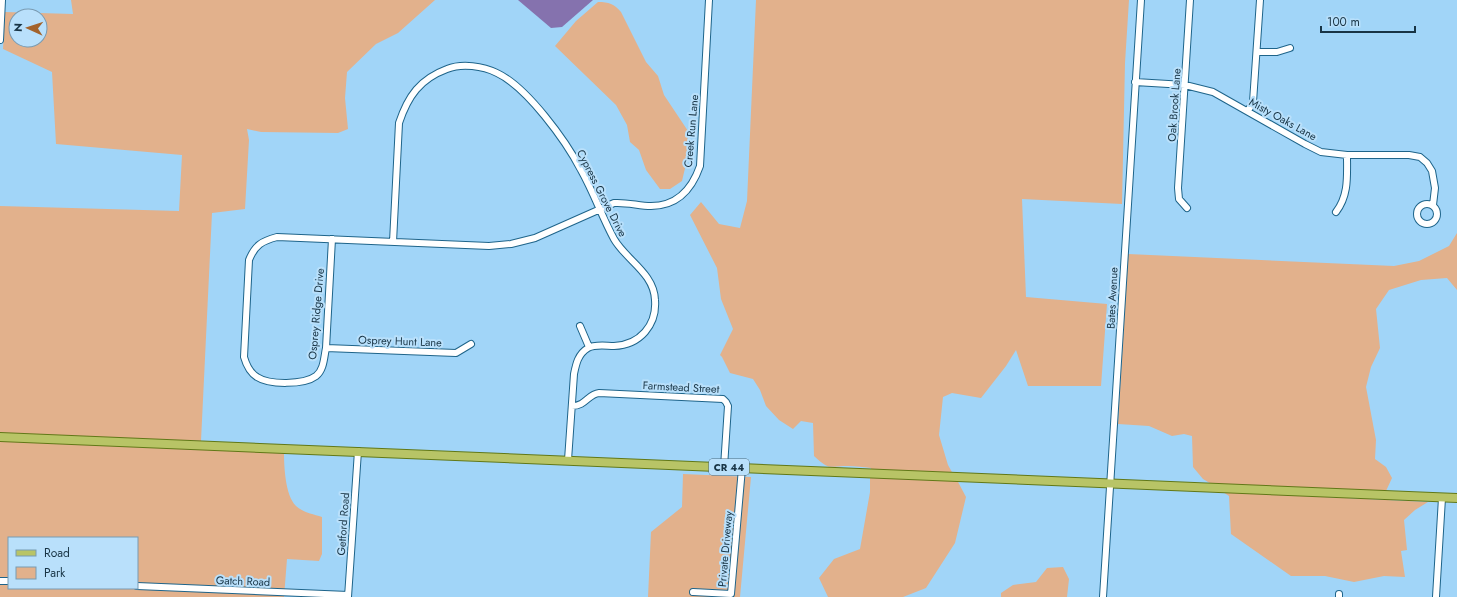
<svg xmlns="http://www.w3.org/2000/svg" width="1457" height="597" font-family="Jost,sans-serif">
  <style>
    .green { fill: #e2b18c; fill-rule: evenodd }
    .water { fill: #8572ae }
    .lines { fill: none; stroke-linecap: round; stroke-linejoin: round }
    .minor-casing { stroke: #1e648a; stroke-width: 8 }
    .major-casing { stroke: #617818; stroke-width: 10 }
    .minor { stroke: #fff; stroke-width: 6 }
    .major { stroke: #b8c466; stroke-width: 8 }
    .labels { text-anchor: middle; stroke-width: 4; stroke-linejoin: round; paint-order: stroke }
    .shield { fill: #b9e0fb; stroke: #48687c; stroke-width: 1 }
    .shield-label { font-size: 10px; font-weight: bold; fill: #183445 }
    .street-label { font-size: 11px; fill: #183445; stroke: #b9e0fb }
  </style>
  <rect width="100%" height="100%" fill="#a1d5f8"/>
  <!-- green -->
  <path class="green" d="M71,0h364l-37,33 -22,11 -29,28 -2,26 3,31 -10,4 -77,-1 -14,-3 2,11 -4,69 -33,4 -11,228 -201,-7v-228l179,5 3,-56 -126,-11 -4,-72 -49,-23 2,-37 68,2zM16,16h24v24h-24z
    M756,0h373l-4,63 -3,141 -100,-5 4,98 81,7 -6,82h-73l-12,-36 -10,16 -25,32 -29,-5 -9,4 -4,38 9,30 5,9 -82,-4v-2c-8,-1 -15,-2 -23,-2 -19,0 -18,5 -34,-10l-1,-33 -12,-2 -8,8 -14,-9 -13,-14 -6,-16 -7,-11 -23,-6 -8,-16 -2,-2 13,-26 -12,-30 -4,-31 -27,-53 11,-13 18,22 21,4 7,-27z
    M598,2c11,0 16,2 23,10l25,50 12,14 6,19 24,36 -2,33 -4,17 -12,8h-10l-14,-19 -7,-20 -9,-8 -3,-17 -11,-20 -61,-59 21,-25z
    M1457,233v57l-10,-12 -26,2 -32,10 -13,19 4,39 -9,19 -5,20 10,53 -1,19 11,8 6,11 -6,13 -173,-6 -10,-6 -10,-12 -1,-31 -8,-2 -12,2 -23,-10 -31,-2 10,-170 266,12 25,-5 30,-15z
    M0,440l284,11c0,15 1,44 12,55 8,7 17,8 26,11v37l-3,7 -32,-2 -3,38h-284zM9,538h128v50h-128z
    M683,474l68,3 -11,120h-92l3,-65 31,-25z
    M870,476l87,4 9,17 -11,46 -29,45 -23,9h-75l-9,-19 15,-19 26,-10 10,-57z
    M1223,492l205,10 -13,8 -11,10 3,30 -6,1 4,26 -21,-1 -30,6 -29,-6h-34l-60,-42 -2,-38z
    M1063,567l6,12 -2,18h-66v-4l12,-8 23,-3 11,-14z"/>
  <!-- water -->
  <path class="water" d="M518,0h75l-31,27 -11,1z"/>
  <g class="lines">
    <defs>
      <path id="minor" d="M0,40l2,-40
        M1257,52h20l13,-4
        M1135,82l50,3 28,7 92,52 16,8 26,3h62l11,2 7,6 5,8 3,17 -2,17
        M1248,111l5,-9 7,-102
        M1417 214a10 10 0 1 1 20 0a10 10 0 1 1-20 0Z
        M1187,208l-8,-9 -1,-11 12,-188
        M1336,212c13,-17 11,-36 11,-57
        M332,239l-6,109c-2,9 -2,22 -10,28 -12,9 -47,9 -59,1 -8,-5 -11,-13 -13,-20l5,-97c6,-15 13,-19 28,-23l212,9 22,-2 24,-6 79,-35c13,-1 25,3 37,3 27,0 41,-17 49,-40l9,-166
        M393,242l6,-119c9,-27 21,-44 48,-54 15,-6 36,-3 50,4 30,14 69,68 84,97 13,23 21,47 33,69 12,21 40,34 41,61 2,25 -15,45 -41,46 -8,0 -19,-2 -26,2 -10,6 -12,16 -14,26l-6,86
        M580,326l9,21
        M326,348l130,5 15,-9
        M572,406c14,0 16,-12 27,-13l124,6 3,3 2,4 -4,61
        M0,581h9
        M137,586l211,9
        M693,592l38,2 11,-126
        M348,597l10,-146
        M1103,597l38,-597
        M1339,597v-3
        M1436,597l6,-99"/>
      <path id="major" d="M0,437l1457,61"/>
    </defs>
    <!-- minor casing -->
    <use href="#minor" class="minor-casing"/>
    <!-- major casing -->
    <use href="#major" class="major-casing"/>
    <!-- minor -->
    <use href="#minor" class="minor"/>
    <!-- major -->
    <use href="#major" class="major"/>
  </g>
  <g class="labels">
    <!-- shield labels -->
    <rect class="shield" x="709" y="459" width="40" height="16" rx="3"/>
    <g class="shield-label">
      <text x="729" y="471">CR 44</text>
    </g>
    <!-- street labels -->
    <g class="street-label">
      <text transform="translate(1174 105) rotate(-86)" y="4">Oak Brook Lane</text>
      <text transform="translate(1283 119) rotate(29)" y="4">Misty Oaks Lane</text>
      <text transform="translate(691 131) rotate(-85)" y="4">Creek Run Lane</text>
      <text transform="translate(602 193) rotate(63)" y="4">Cypress Grove Drive</text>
      <text transform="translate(1112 298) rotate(-87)" y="4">Bates Avenue</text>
      <text transform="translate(316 314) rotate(-85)" y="4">Osprey Ridge Drive</text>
      <text transform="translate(400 341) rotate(2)" y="4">Osprey Hunt Lane</text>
      <text transform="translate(681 387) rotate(3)" y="4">Farmstead Street</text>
      <text transform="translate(343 524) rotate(-86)" y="4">Getford Road</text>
      <text transform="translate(725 549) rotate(-85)" y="4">Private Driveway</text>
      <text transform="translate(243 581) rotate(2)" y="4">Gatch Road</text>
    </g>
  </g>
  <!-- legend -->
  <rect x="8" y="537" width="130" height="52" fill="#b9e0fb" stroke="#799bb2"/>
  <rect x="16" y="550" width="20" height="6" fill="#b8c466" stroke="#799bb2"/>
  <text x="44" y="557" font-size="12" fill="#183445">Road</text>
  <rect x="16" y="567" width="20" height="12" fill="#e2b18c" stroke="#799bb2"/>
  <text x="44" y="577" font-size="12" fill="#183445">Park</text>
  <!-- north arrow -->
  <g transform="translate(28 28) rotate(273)"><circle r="19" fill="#b9e0fb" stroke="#799bb2"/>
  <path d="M0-3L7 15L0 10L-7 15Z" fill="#a3632c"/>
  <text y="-6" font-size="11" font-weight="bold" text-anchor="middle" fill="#183445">N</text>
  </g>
  <!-- scale -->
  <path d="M1321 26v6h94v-6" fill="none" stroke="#183445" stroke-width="2"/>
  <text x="1327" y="26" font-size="12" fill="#183445" stroke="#b9e0fb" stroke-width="3" paint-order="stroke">100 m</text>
</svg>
